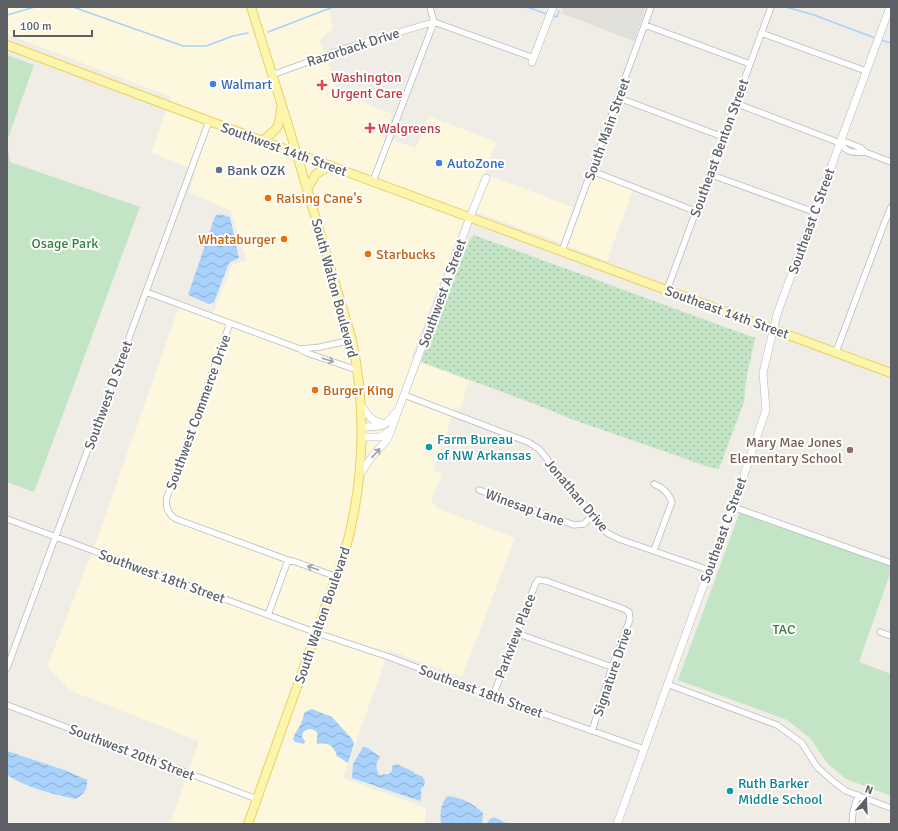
<svg xmlns="http://www.w3.org/2000/svg" width="898" height="831" font-family="Signika,sans-serif">
  <style>
    .commercial { fill: #fdf8dd }
    .industrial { fill: #e1dfda }
    .grass { fill: url(#grass-dots) }
    .park { fill: #c3e5c5 }
    .water { fill: url(#water-waves) }
    .lines { fill: none; stroke-linecap: round; stroke-linejoin: round }
    .stream { stroke: #a8d1fc; stroke-width: 1.5 }
    .minor-casing { stroke: #b8babf; stroke-width: 7 }
    .tertiary-casing { stroke: #b8babf; stroke-width: 8 }
    .primary-casing { stroke: #edd061; stroke-width: 10 }
    .minor { stroke: #fff; stroke-width: 5.5 }
    .tertiary { stroke: #fff; stroke-width: 7 }
    .primary { stroke: #fcf5ad; stroke-width: 8 }
    .oneway { stroke: #9ea0a3 }
    .shop-dot { fill: #3f7fe0; stroke: #fff; stroke-width: 1.5 }
    .health-dot { fill: #e0444e; stroke: #fff; stroke-width: 1.5 }
    .service-dot { fill: #5c6f8a; stroke: #fff; stroke-width: 1.5 }
    .food-dot { fill: #e8710a; stroke: #fff; stroke-width: 1.5 }
    .culture-dot { fill: #0f9aa8; stroke: #fff; stroke-width: 1.5 }
    .education-dot { fill: #8d6e63; stroke: #fff; stroke-width: 1.5 }
    .labels { text-anchor: middle; stroke-width: 4; stroke-linejoin: round; paint-order: stroke }
    .street-label { font-size: 14px; fill: #5d6065; stroke: #fff }
    .health-label { font-size: 14px; fill: #be3a42; stroke: #fff; text-anchor: start }
    .shop-label { font-size: 14px; fill: #366cbe; stroke: #fff; text-anchor: start }
    .service-label { font-size: 14px; fill: #4e5e75; stroke: #fff; text-anchor: start }
    .food-label { font-size: 14px; fill: #c56008; stroke: #fff; text-anchor: start }
    .park-label { font-size: 14px; fill: #378240; stroke: #fff }
    .culture-label { font-size: 14px; fill: #0d838f; stroke: #fff; text-anchor: start }
    .education-label { font-size: 14px; fill: #785e54; stroke: #fff; text-anchor: end }
  </style>
  <defs>
    <pattern id="grass-dots" width="8" height="8" patternUnits="userSpaceOnUse"><rect width="8" height="8" fill="#c3e5c5"/><path d="M2 2h.1M6 6h.1" fill="none" stroke="#a2bda4" stroke-width="1.8" stroke-linecap="round"/></pattern>
    <pattern id="water-waves" width="16" height="10" patternUnits="userSpaceOnUse"><rect width="16" height="10" fill="#a8d1fc"/><path d="M0 5q4-4 8 0t8 0" fill="none" stroke="#8cadd0"/></pattern>
  </defs>
  <rect width="100%" height="100%" fill="#efede5"/>
  <!-- commercial -->
  <path class="commercial" d="M7,7h321l5,21 -13,12 18,52 54,22 -8,24 32,10 13,-32 67,26 -12,33 12,3 77,29 -12,36 -93,-34 -57,149 58,23 -9,28 -5,-1 -22,62 9,4 -11,27 6,7 78,30 -53,139 -73,-27 -46,128 83,30 -1,16h-255l29,-83 -128,-50 -24,-24 48,-122 86,-244 32,13 19,-49 14,-5 -15,-49 -42,-19 7,-22 -45,-17 20,-56 -164,-63z
    M594,174l39,15 -26,72 -39,-15z"/>
  <!-- industrial -->
  <path class="industrial" d="M563,7h83l-12,34 -73,-28z"/>
  <!-- grass -->
  <path class="grass" d="M474,235l281,103 -9,42 -2,22 -25,67 -7,-1 -138,-48 -42,-17 -111,-41 49,-123z"/>
  <!-- park -->
  <path class="park" d="M7,55l27,10 -27,76 3,21 130,45 -106,285 -27,-10z
    M741,509l150,54v8l-32,91 32,12v122l-45,-17 -18,-15 -18,-26 -23,-18 -109,-40z"/>
  <!-- water -->
  <path class="water" d="M219,214l11,3 9,41 -10,5 -15,39 -5,2 -21,-9 27,-79z
    M312,709l20,8 20,22 2,5 -6,19 -11,-7c-3,-10 -9,-15 -20,-12 -1,-4 1,-8 0,-12 -6,-4 -8,-4 -14,0l-1,5 3,4 -1,3 -9,-2 -2,-3c2,-7 7,-12 9,-18 2,-4 1,-6 3,-9z
    M363,747l5,1 12,9c-5,7 -4,11 -1,18l10,-1 3,-3v-5l5,-2 17,8 1,2 7,2 3,5 -1,5 -3,3v8l-1,4 -68,-23 1,-14z
    M7,751l60,20 20,9c1,9 -3,14 -11,19 -20,-4 -53,-12 -69,-25z
    M448,796c14,2 25,7 35,17l-1,11h-41c-1,-10 -1,-21 7,-28z
    M494,817l14,7h-22l4,-5z"/>
  <g class="lines">
    <!-- stream -->
    <path class="stream" d="M73,7l110,39h23l27,-10 15,-3
      M527,7l20,7
      M786,7l28,8 61,23
      M7,15l28,-8
      M554,16l3,1 2,-6
      M268,32l65,-25
      M881,40l10,3"/>
    <defs>
      <path id="minor" d="M430,7l4,15 100,36
        M645,25l105,39
        M761,33l105,38
        M272,75l77,-28 85,-25
        M619,98l104,39
        M735,103l105,40 6,-1 15,6 4,4 26,10
        M840,143c7,10 13,10 25,9
        M592,171l103,40
        M709,174l105,38
        M373,181l61,-159
        M562,251l89,-244
        M667,290l104,-283
        M146,292l154,57 7,4 50,17
        M230,323l-63,174c-2,9 1,17 9,22l112,41 8,2 41,15
        M300,349l20,-2 32,-7
        M836,352l48,-128 7,-17
        M404,395l124,47 11,7 68,84 12,6 90,31
        M654,484c9,4 14,8 18,18l-18,48
        M479,490l95,35 10,-1 8,-9
        M733,507l158,56
        M7,519l310,114 72,24 104,39 151,53
        M268,615l20,-55
        M880,632l11,4
        M516,633l96,34
        M7,668l202,-547
        M667,684l110,41 25,18 15,24 18,16 11,8 45,17
        M493,696l42,-111 3,-5 8,1 78,28 5,3 1,7 -18,48 -20,64
        M7,705l250,94
        M852,824l1,-12 5,-17"/>
      <path id="tertiary" d="M532,62l21,-55
        M361,405c7,11 10,16 24,19
        M362,427c18,0 22,1 33,-14
        M362,437h18l11,-7 79,-213 16,-39
        M359,475l15,-21 13,-14 4,-9
        M617,824l92,-254 24,-63 33,-97 -3,-37 14,-59 113,-307"/>
      <path id="primary" d="M7,45l202,76 682,252
        M262,141c15,-12 17,-11 19,-32
        M307,189l9,-15 14,-8
        M248,824l96,-269c20,-70 23,-143 8,-215l-64,-215 -37,-118"/>
    </defs>
    <!-- minor casing -->
    <use href="#minor" class="minor-casing"/>
    <!-- tertiary casing -->
    <use href="#tertiary" class="tertiary-casing"/>
    <!-- primary casing -->
    <use href="#primary" class="primary-casing"/>
    <!-- minor -->
    <use href="#minor" class="minor"/>
    <!-- tertiary -->
    <use href="#tertiary" class="tertiary"/>
    <!-- primary -->
    <use href="#primary" class="primary"/>
  </g>
  <!-- one-way arrows -->
  <defs><path id="oneway-shaft" d="M-6 0H5M1.5-3L5.5 0L1.5 3" fill="none" stroke-width="1.6" stroke-linecap="round" stroke-linejoin="round"/></defs>
  <g class="oneway">
    <use href="#oneway-shaft" transform="translate(328 360) rotate(18)"/>
    <use href="#oneway-shaft" transform="translate(376 453) rotate(-47)"/>
    <use href="#oneway-shaft" transform="translate(313 568) rotate(-160)"/>
  </g>
  <!-- markers -->
  <g class="shop-dot">
    <circle cx="213" cy="84" r="4"/>
    <circle cx="439" cy="163" r="4"/>
  </g>
  <g class="health-dot">
    <path d="M320 79h4v4h4v4h-4v4h-4v-4h-4v-4h4z"/>
    <path d="M368 122h4v4h4v4h-4v4h-4v-4h-4v-4h4z"/>
  </g>
  <circle class="service-dot" cx="219" cy="170" r="4"/>
  <g class="food-dot">
    <circle cx="268" cy="198" r="4"/>
    <circle cx="284" cy="239" r="4"/>
    <circle cx="368" cy="254" r="4"/>
    <circle cx="315" cy="390" r="4"/>
  </g>
  <g class="culture-dot">
    <circle cx="429" cy="447" r="4"/>
    <circle cx="730" cy="791" r="4"/>
  </g>
  <circle class="education-dot" cx="850" cy="450" r="4"/>
  <g class="labels">
    <!-- street labels -->
    <g class="street-label">
      <text transform="translate(353 47) rotate(-18)" y="5">Razorback Drive</text>
      <text transform="translate(607 129) rotate(-70)" y="5">South Main Street</text>
      <text transform="translate(719 148) rotate(-70)" y="5">Southeast Benton Street</text>
      <text transform="translate(284 149) rotate(20)" y="5">Southwest 14th Street</text>
      <text transform="translate(811 221) rotate(-70)" y="5">Southeast C Street</text>
      <text transform="translate(335 288) rotate(75)" y="5">South Walton Boulevard</text>
      <text transform="translate(442 293) rotate(-70)" y="5">Southwest A Street</text>
      <text transform="translate(727 312) rotate(20)" y="5">Southeast 14th Street</text>
      <text transform="translate(108 395) rotate(-70)" y="5">Southwest D Street</text>
      <text transform="translate(198 412) rotate(-70)" y="5">Southwest Commerce Drive</text>
      <text transform="translate(577 495) rotate(50)" y="5">Jonathan Drive</text>
      <text transform="translate(525 507) rotate(20)" y="5">Winesap Lane</text>
      <text transform="translate(723 530) rotate(-70)" y="5">Southeast C Street</text>
      <text transform="translate(162 576) rotate(20)" y="5">Southwest 18th Street</text>
      <text transform="translate(322 615) rotate(-71)" y="5">South Walton Boulevard</text>
      <text transform="translate(515 636) rotate(-69)" y="5">Parkview Place</text>
      <text transform="translate(612 672) rotate(-71)" y="5">Signature Drive</text>
      <text transform="translate(481 691) rotate(20)" y="5">Southeast 18th Street</text>
      <text transform="translate(132 752) rotate(21)" y="5">Southwest 20th Street</text>
    </g>
    <!-- health labels -->
    <g class="health-label">
      <text x="331" y="82">Washington<tspan x="331" dy="16">Urgent Care</tspan></text>
      <text x="378" y="133">Walgreens</text>
    </g>
    <!-- shop labels -->
    <g class="shop-label">
      <text x="221" y="89">Walmart</text>
      <text x="447" y="168">AutoZone</text>
    </g>
    <!-- service labels -->
    <g class="service-label">
      <text x="227" y="175">Bank OZK</text>
    </g>
    <!-- food labels -->
    <g class="food-label">
      <text x="276" y="203">Raising Cane's</text>
      <text x="276" y="244" text-anchor="end">Whataburger</text>
      <text x="376" y="259">Starbucks</text>
      <text x="323" y="395">Burger King</text>
    </g>
    <!-- park labels -->
    <g class="park-label">
      <text x="65" y="248">Osage Park</text>
      <text x="784" y="634">TAC</text>
    </g>
    <!-- culture labels -->
    <g class="culture-label">
      <text x="437" y="444">Farm Bureau<tspan x="437" dy="16">of NW Arkansas</tspan></text>
      <text x="738" y="788">Ruth Barker<tspan x="738" dy="16">Middle School</tspan></text>
    </g>
    <!-- education labels -->
    <g class="education-label">
      <text x="842" y="447">Mary Mae Jones<tspan x="842" dy="16">Elementary School</tspan></text>
    </g>
  </g>
  <!-- border -->
  <rect width="898" height="831" fill="none" stroke="#5d6065" stroke-width="16"/>
  <!-- north arrow -->
  <g transform="translate(866 799) rotate(19)" stroke="#ffffff" stroke-width="3" paint-order="stroke">
  <path d="M0-3L7 15L0 10L-7 15Z" fill="#5d6065"/>
  <text y="-6" font-size="11" font-weight="bold" text-anchor="middle" fill="#5d6065">N</text>
  </g>
  <!-- scale -->
  <path d="M14 30v6h78v-6" fill="none" stroke="#5d6065" stroke-width="2"/>
  <text x="20" y="30" font-size="12" fill="#5d6065" stroke="#ffffff" stroke-width="3" paint-order="stroke">100 m</text>
</svg>
